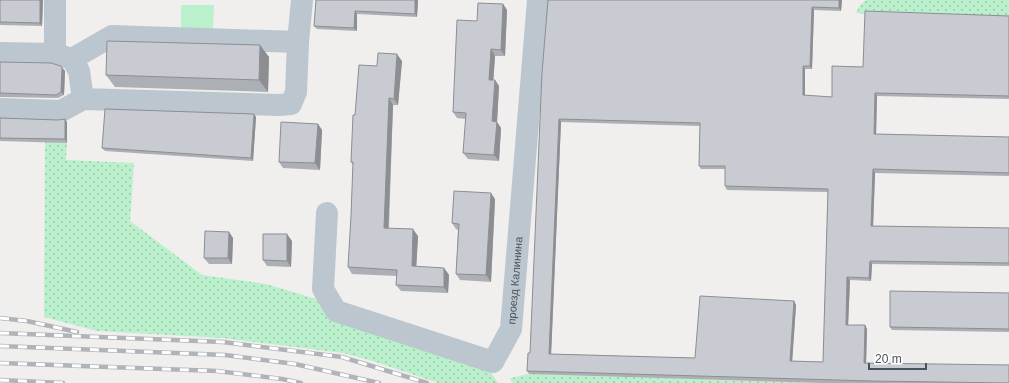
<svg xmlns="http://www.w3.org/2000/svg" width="1009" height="383" font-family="Arial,sans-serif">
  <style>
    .grass { fill: url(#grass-dots) }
    .park { fill: #bbf0cd }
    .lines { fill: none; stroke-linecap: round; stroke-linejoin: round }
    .minor { stroke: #bcc6ce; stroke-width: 22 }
    .rail-casing { stroke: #b0b4b9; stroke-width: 4.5 }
    .rail { stroke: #fff; stroke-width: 3; stroke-dasharray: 9; stroke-linecap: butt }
    .wall { fill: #acafb4; fill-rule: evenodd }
    .shaded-wall { fill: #8c8e92 }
    .building { fill: #c8cbd1; stroke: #8c8e92; fill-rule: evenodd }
    .labels { text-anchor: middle; stroke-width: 3; stroke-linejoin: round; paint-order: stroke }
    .street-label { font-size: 11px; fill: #46525c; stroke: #fff }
  </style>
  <defs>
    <pattern id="grass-dots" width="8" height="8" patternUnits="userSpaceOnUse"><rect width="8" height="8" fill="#bbf0cd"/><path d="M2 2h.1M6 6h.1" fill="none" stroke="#9ac5aa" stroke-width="1.8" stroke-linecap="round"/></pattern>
  </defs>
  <rect width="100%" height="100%" fill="#f1eeee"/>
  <!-- grass -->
  <path class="grass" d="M866,0h143v19l-142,-5 -11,-1 4,-8z
    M45,142l22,1 -1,17 68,3 -4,58 72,54 64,9 77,23 142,57 13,19h-60l-65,-22 -30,-8 -121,-15 -125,-7 -53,-14z
    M529,374l293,9h-310l-2,-5z"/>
  <!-- park -->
  <path class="park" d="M181,5h33l-1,27h-32z"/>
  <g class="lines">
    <!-- minor -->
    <g class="minor">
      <path d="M0,53l55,1 17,5 7,12 4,28 196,6 12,-1 5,-12 2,-50 4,-42"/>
      <path d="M55,54v-54"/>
      <path d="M72,59l40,-23 186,6"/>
      <path d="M0,109l61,2 22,-12"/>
      <path id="s1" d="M327,213l-4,76 13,22 157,51 18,-33 27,-329"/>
    </g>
    <defs>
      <path id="rail" d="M0,318l27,3 50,11
        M0,333l223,9 119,15 85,26
        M0,346l225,9 70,9 84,19
        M0,363l217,8 65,8 19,4
        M0,380l63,3"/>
    </defs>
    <!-- rail casing -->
    <use href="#rail" class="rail-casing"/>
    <!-- rail -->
    <use href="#rail" class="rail"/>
  </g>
  <!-- wall -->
  <path class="wall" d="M0,0h43l-1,26 -42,-1z
    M316,0h102l-1,17 -60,-3v17l-40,-2 -3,-3z
    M548,0h294l-1,11 -27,-1 -2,59h-7v27l27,1 31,-30 146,-51v83l-132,-3 -1,38 133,3v39l-134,-3 -2,53 136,2v38l-137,-2 -1,17 -21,-1 -2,45h17l2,4 -1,34 143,20h-187l-293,-9 -2,-3 3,-18zM561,122l139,4 -1,40 2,3h24v17l2,4 101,2 -5,170 -31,-1 4,-56 -2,-4 -99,57 -144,-4z
    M503,4l4,6 -2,46h-10l-2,24h2l4,6 -2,36 4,6 -2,33 -31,-2 -5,-6 3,-34 -9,-1 -4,-6 24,-91z
    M260,45l9,12 -1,35 -153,-5 -9,-12z
    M402,61l-4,44h-5l-4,123 29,8 -2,31 28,1 5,7 -1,18 -47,-2 -5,-6 1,-9 -45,-2 -4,-7 3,-51 2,-51 -2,-3 4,-47 22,-49z
    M0,62l61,4 4,5 -1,24 -6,3 -58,-1z
    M254,114l2,3 -3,44 -148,-10 -3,-3z
    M0,118l67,4v21l-67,-2z
    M318,124l4,6 -2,40 -37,-2 -4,-6z
    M495,199l-4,83 -31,-2 -4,-6 2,-44 -2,-1 -4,-6z
    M229,232l4,6 -1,26h-23l-5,-6z
    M292,241l-1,26 -24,-1 -4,-6z
    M1009,293v39l-117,-2 -2,-3z"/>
  <!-- shaded-wall -->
  <path class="shaded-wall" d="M40,0h3l-1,26 -2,-3z
    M415,0h3l-1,17 -2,-3z
    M839,0h3l-1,11 -2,-3z
    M503,4l4,6 -2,46 -4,-6z
    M812,7l2,3 -2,59 -2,-3z
    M355,11l2,3v17l-3,-3z
    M260,45l9,12 -1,35 -9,-12z
    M491,49l4,7 -2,30 -4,-6z
    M397,54l5,7 -4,44 -4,-6z
    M803,66l2,3v30l-2,-4z
    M62,68l3,3 -1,24 -3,-3z
    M495,80l4,6 -2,36 4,6 -2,33 -5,-6 -2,-34z
    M875,93l2,3 -1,41 -2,-3z
    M389,98l4,7 -5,129 -4,-6z
    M254,114l2,3 -3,44 -2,-3z
    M65,119l2,3v21l-2,-4z
    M559,119l2,3 -10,235 -2,-3z
    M318,124l4,6 -2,40 -5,-7z
    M873,169l2,4 -2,56 -2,-3z
    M491,193l4,6 -4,83 -5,-7z
    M413,229l5,7 -2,37 -4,-7z
    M229,232l4,6 -1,26 -4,-6z
    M287,234l5,7 -1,26 -4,-6z
    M870,261l2,3 -1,17 -2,-3z
    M444,268l5,7 -1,18 -4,-6z
    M847,277l3,3 -2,48 -2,-3z
    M794,301l2,4 -4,59 -2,-3z
    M865,325l2,4 -1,37 -2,-3z"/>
  <!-- building -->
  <path class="building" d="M0,0h40v23l-40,-1z
    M316,0h99v14l-60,-3 -1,17 -40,-2z
    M548,0h291v8l-27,-1 -2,59h-7v29l29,2v-31l31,1 2,-56 144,5v80l-134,-3 -1,41 135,3v36l-136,-4 -2,57 138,2v35l-139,-2 -1,17 -22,-1 -1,48h19l-1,38 145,2v18l-138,-2 -344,-10 1,-18h2l12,-280zM559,119l141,4 -1,43h26v20l103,3 -5,173 -33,-1 4,-60 -94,-5 -5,62 -146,-4z
    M478,3l25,1 -2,46 -10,-1 -2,31h6l-3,41 5,1 -3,33 -31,-2 3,-40 -13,-1 4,-92 20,1z
    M107,41l153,4 -1,35 -153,-5z
    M378,53l19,1 -3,45 -5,-1 -5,130 29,1 -1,37 32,2v19l-48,-2 1,-15 -49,-3 3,-51 2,-54h-2l2,-47h2l4,-50 18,1z
    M0,62l51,1 10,3 1,2 -1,24 -5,3 -56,-2z
    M105,109l149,5 -3,44 -149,-10z
    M0,118l58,2 7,-1v20l-65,-1z
    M281,122l37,2 -3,39 -36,-1z
    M454,191l37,2 -5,82 -30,-1 3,-50 -7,-1z
    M205,231l24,1 -1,26h-24z
    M263,234h24v27l-24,-1z
    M890,291l119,2v36l-119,-2z"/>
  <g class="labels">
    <!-- street labels -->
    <g class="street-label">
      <text dy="4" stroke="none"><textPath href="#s1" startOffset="353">проезд Калинина</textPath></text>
    </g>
  </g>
  <!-- scale -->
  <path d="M869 363v6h57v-6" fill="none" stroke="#46525c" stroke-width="2"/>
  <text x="875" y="363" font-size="12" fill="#46525c" stroke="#ffffff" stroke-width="3" paint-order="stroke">20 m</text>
</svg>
